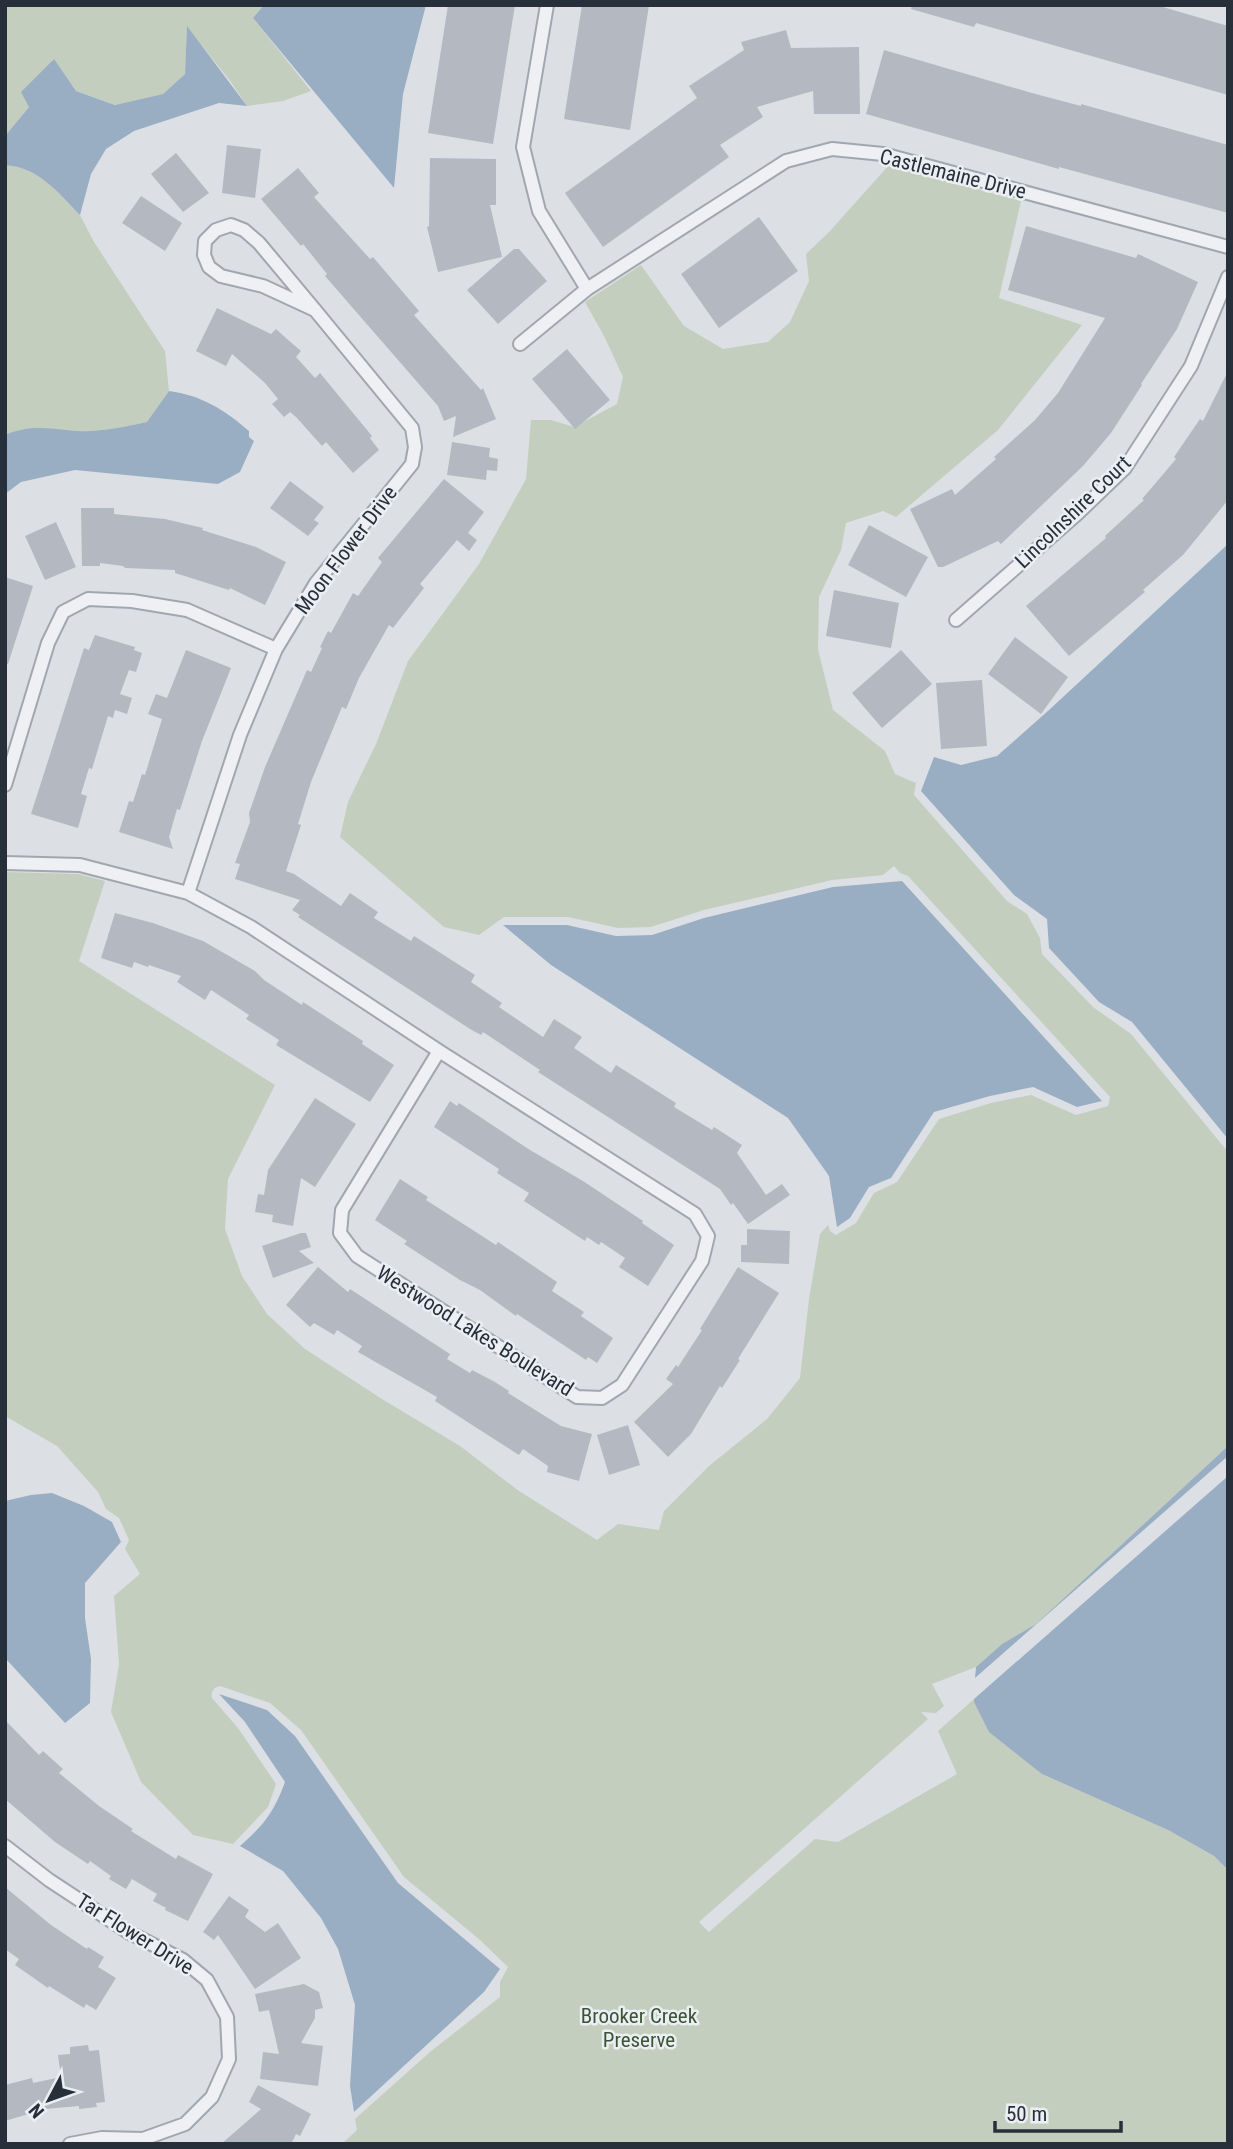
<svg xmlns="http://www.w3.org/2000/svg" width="1233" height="2149" font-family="'Roboto Condensed',sans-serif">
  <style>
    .green { fill: #c3cebe }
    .water { fill: #9aaec3 }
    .building { fill: #b4b9c1 }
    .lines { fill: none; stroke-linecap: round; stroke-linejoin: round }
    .street-casing { stroke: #a2a7ae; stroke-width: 16 }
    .street { stroke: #eef0f4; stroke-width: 12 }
    .labels { text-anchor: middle; stroke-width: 5; stroke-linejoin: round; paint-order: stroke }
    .street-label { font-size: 21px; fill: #272f3a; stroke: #ebeff3 }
    .park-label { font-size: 21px; fill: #3c5436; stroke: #ebeff3 }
  </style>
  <rect width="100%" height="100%" fill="#dce0e5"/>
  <!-- green -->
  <path class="green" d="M5,5h259l-11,13 58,73 -28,10 -36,5 -16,-24 -44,-55 -2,47 -22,20 -47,11 -40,-14 -23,-32 -24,48 -24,29z
    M5,165l15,1 21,9 39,40 14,27 71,109 4,40 -21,31c-24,5 -48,10 -72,9 -27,-1 -43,-7 -71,4z
    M889,165l132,36 -22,97 83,27 -84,105 -102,87 -13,-6 -37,12 -5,27 -22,47 -1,52 15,61 52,41 10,23 21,9 -2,12 93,106 20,13 13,24 2,16 51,53 38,27 97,118v294l-192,178 -34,20 -26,23 -44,17 12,22 -8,7 -15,-1 7,7 -229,203 10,10 106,-93 23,3 119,-68 -19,-43 36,-32v3l68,72 126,56 46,26 14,14v274h-886l15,-14 -2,-11 75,-67 70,-55v-15l8,-15 -28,-27 -76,-63 -103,-147 -31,-27 -50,-17c-7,1 -9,6 -8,12l26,30 38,56 -8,23 -35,37 -40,-9 -52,-53 -30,-70 8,-48 -5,-68 26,-22 -15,-25 4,-9 -10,-22 -13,-9 -8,-17 -41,-46 -52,-30v-544l73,2 27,7 -26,80 196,124 -47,94 -3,50 17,47 25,38 38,35 77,50 78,47 59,45 78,49 21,-16 41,6 5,-19 45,-45 58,-47 33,-41 9,-79 11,-65 8,-9 2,6 6,4 20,-12 18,-30 23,-11 42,-63 52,-16 40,-8 45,20 32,-9 2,-9 -202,-221 -8,-3 -6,-7 -11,9 -51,5 -128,30 -53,17 -33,1 -50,-11h-64l-25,18 -35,-8 -104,-90 8,-35 28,-58 32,-83 71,-97 47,-85 5,-59h20l23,7 43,-23 6,-27 -19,-41 -19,-34 56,-37 43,61 39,23 45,-7 22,-20 19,-41 -3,-27 24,-23z"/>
  <!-- water -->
  <path class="water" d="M264,5h162l-23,89 -9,94 -141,-170z
    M187,26l60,80 -28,-3 -85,28 -28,18 -15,25 -11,41c-23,-23 -41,-48 -75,-50v-29l24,-29 -8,-15 33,-33 22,32 39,14 48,-11 22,-20z
    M169,391c32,4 56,19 80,40v6l5,4 -14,31 -22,12 -143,-14 -54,12 -16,12v-59c26,-11 45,-6 71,-4 24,1 48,-4 71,-9z
    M1228,544v595l-96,-117 -33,-20 -50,-54 -2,-29 -33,-24 -93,-104 13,-34 27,8 36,-9 52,-46z
    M902,881l200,220 -25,6 -44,-20 -43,9 -56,16 -43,66 -22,9 -19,31 -13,9 -8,-51 -41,-58 -237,-153 -48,-40h64l49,11 36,-1 52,-17 129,-31z
    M1228,1446v10l-253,222 1,-11 26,-23 34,-20z
    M1228,1476v394l-14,-14 -46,-26 -126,-56 -53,-42 -15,-30v-3z
    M52,1493l32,13 28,16 9,20 -36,41v35l6,41 -1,44 -25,20 -60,-65v-157l26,-6z
    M219,1694l48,16 28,26 103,147 102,86 -16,23 -130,120 -4,-26 5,-81 -17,-56 -17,-31 -38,-47 -43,-25c24,-21 34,-34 45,-64l-40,-60z"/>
  <!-- building -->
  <path class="building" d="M448,5h67l-22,139 -65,-11z
    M582,5h67l-19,125 -66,-11z
    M912,5h244l72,21v69l-252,-72 -2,4 -63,-18z
    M786,30l5,18 68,-1 1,67h-46l-1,-23 -56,16 6,10 -43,28 9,12 -126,90 -38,-54 132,-95 -8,-12 55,-36 -3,-8z
    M884,50l148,43 49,13v-2l147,41v68l-169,-46v2l-193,-55z
    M227,145l34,4 -6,49 -33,-5z
    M176,153l33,40 -26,19 -32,-38z
    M430,158l66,1v46h-6l12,52 -64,15 -11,-45 2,-1z
    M298,168l21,25 -5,4 56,62 3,-2 46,54 -5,4 67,75 2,-2 13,31 -43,18 3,-21 -12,5 -6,-15 -113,-130 2,-2 -24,-30 -2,2 -40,-47z
    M141,196l41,27 -17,28 -43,-28z
    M759,217l39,54 -79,57 -38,-54z
    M1026,226l110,32 2,-4 60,28 -21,47 -36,55 1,1 -31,48 -28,33 -82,78 -3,-3 -55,26h-5l-28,-58 42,-20 3,6 41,-36 -2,-2 41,-37 23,-27 47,-75 -97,-28z
    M514,249h5l28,32 -49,43 -31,-34z
    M217,308l54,26 5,-5 11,10 14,12 -5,6 19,21 5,-5 52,63 -2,2 9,12 -26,23 -27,-31 -4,4 -26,-29 -6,-5 -6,5 -12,-13 6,-5 -13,-16 -33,-29 -6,12 -30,-15z
    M567,349l43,51 -35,29 -43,-50z
    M1228,371v129l-45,55 -40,35 2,2 -76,64 -43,-50 80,-68 -1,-2 39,-36 -2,-1 34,-40 -2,-2 26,-38 3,2z
    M452,442l38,6 -1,9 9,2 -1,12 -10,-1 -1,10 -39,-5z
    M444,479l40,33 -16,21 9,7 -8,11 -12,-11 -37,44 4,4 -31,40 -4,-3 -30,53 -13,31 -4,-2 -31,75 -13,42 3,1 -15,46 8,3 47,32 9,-13 28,19 -4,6 37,23 3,-5 61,39 -4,7 31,21 -3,4 44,30 11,-18 28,18 -8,11 37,25 5,-8 60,38 -2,4 38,23 2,-3 28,18 -5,8 29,42 16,-11 8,11 -42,29 -15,-21 -2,2 -11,-16 -182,-117 2,-2 -57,-38 -2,3 -11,-6 -172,-112 2,-2 -8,-5 8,-10 -65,-21 5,-15 -5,-1 15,-41 -1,-9 16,-46 42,-97 4,2 11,-24 -2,-1 8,-16 3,2 22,-40 5,3 24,-34 -4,-4z
    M290,481l34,26 -10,13 5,3 -11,13 -38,-28z
    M81,508h33v6l51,5 38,9 -1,2 54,17 30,15 -21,43 -35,-17 -1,2 -54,-17v-3l-50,-2 -2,-2 -23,-3v3h-18z
    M56,522l20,45 -31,13 -20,-44z
    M869,525l59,32 -22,40 -58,-32z
    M5,577l28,9 -25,78 -3,-1z
    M834,590l65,13 -8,45 -65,-12z
    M95,635l40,12 -1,3 8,3 -6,19 -7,-2 -9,24 12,4 -5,16 -12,-4 -2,8 -5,-2 -16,53 -3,-1 -8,26 6,2 -9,32 -47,-14 53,-166 5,2z
    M1015,637l53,40 -27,37 -53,-40z
    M186,650l45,18 -29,73 -22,69 -3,-1 -8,28 4,12 -54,-17 10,-31 4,1 9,-28 3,1 17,-56 -14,-5 8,-20 11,4z
    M901,650l31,34 -50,44 -30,-35z
    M982,680l5,66 -46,3 -5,-66z
    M115,913l38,10 50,18 52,30 9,9 38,25 1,-3 60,39 -1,3 32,21 -24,37 -94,-57 3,-5 -33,-21 3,-4 -38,-25 -6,10 -28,-18 4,-6 -32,-11 -1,2 -14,-5 -2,6 -31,-10z
    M315,1098l41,26 -41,63 -14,-9 -8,48 -21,-4 1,-7 -18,-3 3,-18 6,1 4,-25z
    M450,1101l7,5 2,-3 71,47 53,31 60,40 -1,2 32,22 -26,41 -29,-19 6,-9 -24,-16 -2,3 -12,-8 -2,4 -61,-40 5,-8 -32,-20 2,-4 -65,-42z
    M400,1179l28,18 -2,3 70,45 2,-3 59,40 -5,9 32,21 -3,4 32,22 -16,25 -9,-6 -2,3 -69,-46 -1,2 -36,-26 -20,-10 -56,-36 3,-3 -32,-21z
    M747,1229l43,2 -1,33 -48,-2v-17h6z
    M301,1233h5l5,14 -12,4 15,12 -41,15 -11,-32z
    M318,1267l30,25 2,-3 100,65 -3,5 23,14 2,-3 23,12 14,9 -1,2 53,33 31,8 -13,47 -32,-9 1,-6 -25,-17 -4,6 -50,-32 -34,-22 2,-4 -79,-45 4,-6 -25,-16 -3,5 -20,-12 -4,4 -24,-22z
    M738,1267l41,26 -41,66 2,1 -18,28 -2,-2 -29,48 -23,23 -34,-35 39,-38 -7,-5 10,-14 2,2 24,-37 -2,-1z
    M628,1425l12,40 -31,10 -12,-40z
    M5,1720l34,35 4,-4 20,18 -4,4 40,33 34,23 -2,2 45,28 2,-4 35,19 -25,47 -23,-11 1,-2 -13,-7 4,-7 -25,-15 -6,10 -17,-10 2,-3 -21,-15 -2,3 -33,-22 -50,-43z
    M5,1887l46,38 36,24 1,-2 16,10 -6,10 18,11 -20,32 -10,-6 -2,4 -35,-22 -1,2 -33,-23 4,-6 -14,-10z
    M229,1896l20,14 -4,7 20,15 13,-9 23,35 -46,31 -37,-54 -4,5 -11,-8z
    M304,1984l15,8 4,16 -8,2v8l-14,25 22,3 -5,40 -58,-7 3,-27 16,2 -10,-44 -10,2 -4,-18z
    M88,2045l1,6 10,-1 6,52 -9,1 1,4 -18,2v-3l-34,3 -40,12v-36l27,-7 1,5 28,-6 -3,-22 12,-1v-7z
    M258,2085l53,29 -11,22 -4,-2 -5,10h-70l40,-35 -12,-7z"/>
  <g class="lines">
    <defs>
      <path id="street" d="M547,5l-24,142 16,64 48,78
        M520,344l67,-55 199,-128 46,-12 51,5 345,93
        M956,620l121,-106 48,-46 66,-102 37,-89
        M5,785l43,-142 15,-31 25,-13 44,2 55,9 89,39
        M5,863l75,2 108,28 63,34 188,124
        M188,893l52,-158 36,-86 40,-66 96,-119 3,-17 -3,-19 -97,-118 -56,-67 -15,-13 -13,-5 -15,5 -11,11 -1,14 5,12 12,9 42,10 52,24
        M439,1051l256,163 13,22 -6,25 -80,124 -20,13 -25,-1 -220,-141 -17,-23 2,-23z
        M5,1846l44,34 79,52 55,28 24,20 20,37 2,42 -17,38 -27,27 -42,15 -41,-1 -32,6"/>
    </defs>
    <!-- street casing -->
    <use href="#street" class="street-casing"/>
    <!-- street -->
    <use href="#street" class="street"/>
  </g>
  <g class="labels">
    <!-- street labels -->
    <g class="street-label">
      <text transform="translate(953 174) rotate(14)" y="7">Castlemaine Drive</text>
      <text transform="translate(1073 512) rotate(-44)" y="7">Lincolnshire Court</text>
      <text transform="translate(346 550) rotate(-53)" y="7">Moon Flower Drive</text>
      <text transform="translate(475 1331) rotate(32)" y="7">Westwood Lakes Boulevard</text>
      <text transform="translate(135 1934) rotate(32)" y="7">Tar Flower Drive</text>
    </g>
    <!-- park labels -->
    <g class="park-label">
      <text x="639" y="2023">Brooker Creek<tspan x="639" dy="24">Preserve</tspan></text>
    </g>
  </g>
  <!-- border -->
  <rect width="1233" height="2149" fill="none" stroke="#272f3a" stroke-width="14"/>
  <!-- north arrow -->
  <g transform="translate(49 2100) rotate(229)" stroke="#ebeff3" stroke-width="5" paint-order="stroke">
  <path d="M0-5L12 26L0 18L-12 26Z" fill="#272f3a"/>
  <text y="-10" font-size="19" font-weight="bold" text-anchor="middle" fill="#272f3a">N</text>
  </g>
  <!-- scale -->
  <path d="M995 2121v10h126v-10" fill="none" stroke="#272f3a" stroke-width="3.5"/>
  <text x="1006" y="2121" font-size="21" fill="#272f3a" stroke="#ebeff3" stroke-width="5" paint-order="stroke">50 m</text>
</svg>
